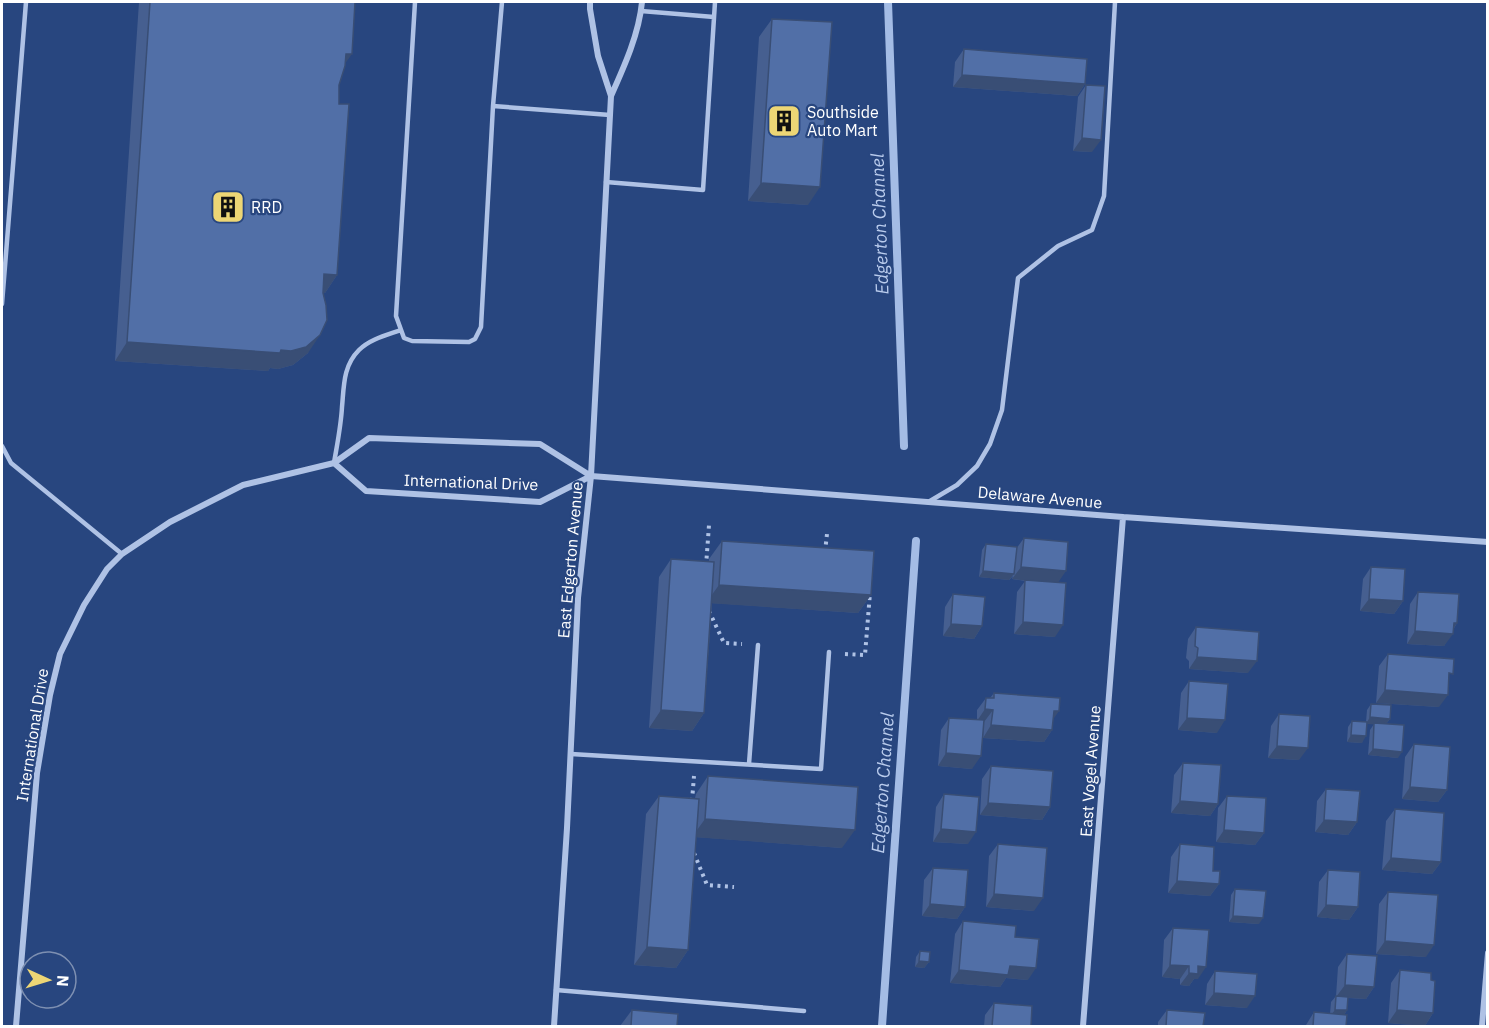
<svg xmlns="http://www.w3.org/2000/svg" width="1489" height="1028" font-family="'IBM Plex Sans',sans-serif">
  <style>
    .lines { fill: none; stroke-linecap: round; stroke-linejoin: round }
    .stream { stroke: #a4bce5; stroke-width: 8 }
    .path { stroke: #afc2e5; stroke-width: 4; stroke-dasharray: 3 4.5; stroke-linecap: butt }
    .lane { stroke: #afc2e5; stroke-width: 4.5 }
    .street { stroke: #afc2e5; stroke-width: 6 }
    .wall { fill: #465f90 }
    .shaded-wall { fill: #394e75 }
    .building { fill: #516fa7; stroke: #394e75; stroke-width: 1.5 }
    .labels { text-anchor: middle; stroke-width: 4.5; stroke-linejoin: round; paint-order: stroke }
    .poi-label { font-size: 16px; fill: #fff; stroke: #28467f; text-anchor: start }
    .street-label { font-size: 16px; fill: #fff; stroke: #28467f }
    .water-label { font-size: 18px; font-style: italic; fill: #bacced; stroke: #28467f }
  </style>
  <rect width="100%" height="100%" fill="#28467f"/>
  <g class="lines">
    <!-- stream -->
    <path class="stream" d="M888,2l16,444
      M882,1026l34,-485"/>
    <!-- path -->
    <path class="path" d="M825,552l2,-18
      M706,566l3,-41
      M709,611l15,32 18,1
      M845,654l20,1 5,-62
      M692,801l2,-25
      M694,853l13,32 27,2"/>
    <!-- lane -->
    <path class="lane" d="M415,2l-19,314 8,22 8,3 57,1 6,-3 6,-12 12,-221 9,-104
      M641,11l73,6
      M493,106l117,9
      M606,182l97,8 12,-188
      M2,304l24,-302
      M2,446l9,17 111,91
      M334,463c3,-18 7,-37 8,-56 2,-21 1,-41 17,-57 11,-11 28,-15 42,-20
      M930,501l27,-16 20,-19 13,-22 12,-34 16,-132 40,-32 34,-16 12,-34 11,-194
      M571,754l250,15 8,-117
      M749,764l9,-119
      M556,990l248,21"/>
    <!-- street -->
    <path class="street" d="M590,2v7l8,47 13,40
      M334,463l32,28 174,11 51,-26
      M16,1026l21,-253 13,-78 10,-41 24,-49 23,-36 15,-15 48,-32 73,-37 91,-22 35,-25 171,6 51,32 532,41 365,25
      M554,1026l13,-198 11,-230 13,-122 20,-380c13,-29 28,-62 31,-94
      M1083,1026l40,-509
      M1482,1026l6,-73"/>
  </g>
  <!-- wall -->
  <path class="wall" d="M139,2h216l-10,62 -6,21 -2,190 -12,18h-2l-15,60 -15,12 -15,4 -8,-1 -2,3 -153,-10z
    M772,19l36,186 -60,-4 11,-164z
    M964,49l121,35 -8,12 -124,-9 2,-25z
    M1086,85l6,67 -19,-1 5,-54z
    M1024,538l34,44 -3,55 -41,-3 3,-42 8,-11 -13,-2 1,-3 -4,4 -30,-3 3,-27 4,-6 30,5z
    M722,541l149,54 -13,18 -146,-10 -8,110 -12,18 -43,-3 10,-151 12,-18 38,3v-3z
    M1371,567l32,34 -9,13 -34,-3 3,-32z
    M1418,592l39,31 -13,23 -37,-2 3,-40z
    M953,594l29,32 -8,13 -31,-3 2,-29z
    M1196,627l52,46 -59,-4v-8l-3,-3 2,-19z
    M1388,654l51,53 -63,-4 3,-37z
    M1189,681l28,52 -39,-3 3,-37z
    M994,693l59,27 -1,10 -8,12 -61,-4 1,-16 -12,47 -34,-3 3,-36 8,-12 28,2v-10l9,-12h4z
    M1371,704l19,15 -4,5 12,34 -30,-3 2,-25 4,-6h-7l-5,19 -15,-1 1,-15 4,-6 14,1 1,-12z
    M1279,714l20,46 -31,-2 3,-32z
    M1414,744l33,46 -9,12 -36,-3 3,-42z
    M1183,763l35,41 -8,12 -39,-3 3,-38z
    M991,766l59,41 -8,13 -62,-5 2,-36z
    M708,776l134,72 -146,-11 -8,113 -12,18 -42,-3 12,-151 13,-18 36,2 1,-4z
    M1326,789l31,33 -9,13 -33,-3 2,-31z
    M944,794l24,50 -35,-2 3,-35z
    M1227,796l37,37 -9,12 -39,-3 2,-34z
    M1395,809l46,53 -9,12 -50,-4 4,-49z
    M998,844l36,67 -48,-4 3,-51z
    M1180,844l33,27 6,13 -9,12 -42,-3 3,-36z
    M933,868l32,39 -8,12 -35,-3 2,-36z
    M1328,870l30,37 -9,13 -32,-3 2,-35z
    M1235,889l24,35 -30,-2 2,-27z
    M1388,892l38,65 -50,-3 3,-50z
    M963,921l52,16 13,43 -22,-2 -6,9 -50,-4 5,-49z
    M1173,928l25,51h-4l-5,7 -9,-1v-6l-18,-2 2,-37z
    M920,951l9,11 -5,6 -9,-1 1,-10z
    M1347,954l27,33 -8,12 -18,-1 -1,12 -3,5 2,11h-40v-1l8,-13 16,2 1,-12 5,-6 2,-29z
    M1400,970l31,10 2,33 -8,13 -37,-3 3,-40z
    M1215,971l32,37 -42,-3 2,-21z
    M994,1003l37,23h-47l1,-11z
    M632,1010l45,16h-57z
    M1167,1010l36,16h-45v-4z"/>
  <!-- shaded-wall -->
  <path class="shaded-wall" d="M346,54h6l-13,18z
    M962,75l123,9 -8,12 -124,-9z
    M1082,138l19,2 -9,12 -19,-1z
    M761,183l59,4 -12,18 -60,-4z
    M324,274l13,1 -12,18 -13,-1z
    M320,335l-12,18 -15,12 -15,4 -8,-1 -2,3 -153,-10 12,-19z
    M1021,567l45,4 -9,13 -45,-5z
    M983,571l31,3 -5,6 -30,-3z
    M719,585l152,10 -13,18 -152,-10z
    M1369,599l34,2 -9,13 -34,-3z
    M1023,622l40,3 -8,12 -41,-3z
    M1454,623h3l-7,11h3l-9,12 -37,-2 8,-13z
    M951,624l31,2 -8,13 -31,-3z
    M1197,657l60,4 -9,12 -59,-4z
    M1385,690l63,5 -9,12 -63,-4z
    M985,709l8,1 -9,12 -7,-1z
    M661,710l43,3 -12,18 -43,-3z
    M1054,711h5l-9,13z
    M1370,717l20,2 -5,6 -19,-1z
    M1187,718l38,2 -8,13 -39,-3z
    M991,725l61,5 -8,12 -61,-4z
    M1351,735l15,1 -4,7 -15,-1z
    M1277,746l31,2 -9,12 -31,-2z
    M1373,749l29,3 -4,6 -30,-3z
    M946,753l35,3 -9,13 -34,-3z
    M1410,787l37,3 -9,12 -36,-3z
    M1180,801l38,3 -8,12 -39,-3z
    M988,803l62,4 -8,13 -62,-5z
    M705,819l150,11 -13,18 -150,-11z
    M1324,820l33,2 -9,13 -33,-3z
    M941,829l35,3 -8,12 -35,-2z
    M1224,830l40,3 -9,12 -39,-3z
    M1391,858l50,4 -9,12 -50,-4z
    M1177,881l42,3 -9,12 -42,-3z
    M994,894l49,4 -9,13 -48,-4z
    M930,904l35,3 -8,12 -35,-3z
    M1326,905l32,2 -9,13 -32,-3z
    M1233,916l30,2 -4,6 -30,-2z
    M1385,941l49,4 -8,12 -50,-3z
    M647,947l41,3 -12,18 -42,-3z
    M919,961l10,1 -5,6 -9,-1z
    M1170,965l19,1 -9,13 -18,-2z
    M1010,966l26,2 -8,12 -22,-2 -6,9 -50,-4 9,-13z
    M1198,966l8,1 -8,12h-4l-5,7 -9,-1 9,-12z
    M1345,985l29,2 -8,12 -30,-2z
    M1214,993l41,3 -8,12 -42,-3z
    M1335,1010h12l-4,7 -13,-1z
    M1397,1010l36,3 -8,13 -37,-3z"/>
  <!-- building -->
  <path class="building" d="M150,2h205l-3,52h-6l-1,12 -6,19v19h10l-12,171 -13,-1 -1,19 3,12 1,15 -7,15 -14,12 -15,4 -10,-1 -1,3 -153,-11z
    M772,19l60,3 -12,165 -59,-4z
    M964,49l123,10 -2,25 -123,-9z
    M1086,85l19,1 -4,54 -19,-2z
    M1024,538l44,4 -2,29 -45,-4z
    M722,541l152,10 -3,44 -152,-10z
    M986,544l31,3 -3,27 -31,-3z
    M671,559l43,3 -10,151 -43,-3z
    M1371,567l34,2 -2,32 -34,-2z
    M1025,580l41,3 -3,42 -40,-3z
    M1418,592l41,2 -2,29h-3l-1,11 -38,-3z
    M953,594l32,3 -3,29 -31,-2z
    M1196,627l63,5 -2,29 -60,-4 1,-9 -3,-2z
    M1388,654l66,5 -1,15 -4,-1 -1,22 -63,-5z
    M1189,681l39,3 -3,36 -38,-2z
    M994,693l66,5 -1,13h-5l-2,19 -61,-5 2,-15 -8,-1 1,-11h8z
    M1371,704l20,1 -1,14 -20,-2z
    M1279,714l31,2 -2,32 -31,-2z
    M949,718l35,2 -3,36 -35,-3z
    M1352,721l15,1 -1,14 -15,-1z
    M1374,723l30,2 -2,27 -29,-3z
    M1414,744l36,3 -3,43 -37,-3z
    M1183,763l38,2 -3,39 -38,-3z
    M991,766l62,5 -3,36 -62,-4z
    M708,776l150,11 -3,43 -150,-11z
    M1326,789l34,2 -3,31 -33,-2z
    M944,794l35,3 -3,35 -35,-3z
    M659,796l40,3 -11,151 -41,-3z
    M1227,796l39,2 -2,35 -40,-3z
    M1395,809l49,4 -3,49 -50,-4z
    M998,844l49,4 -4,50 -49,-4z
    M1180,844l34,3 -1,24h7l-1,13 -42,-3z
    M933,868l35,2 -3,37 -35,-3z
    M1328,870l32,2 -2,35 -32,-2z
    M1235,889l31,2 -3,27 -30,-2z
    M1388,892l50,3 -4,50 -49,-4z
    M963,921l53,5 -1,11 24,2 -3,29 -26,-2 -2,9 -49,-5z
    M1173,928l36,2 -3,37 -8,-1v8l-9,-1v-7l-19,-1z
    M920,951l10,1 -1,10 -10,-1z
    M1347,954l30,2 -3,31 -29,-2z
    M1400,970l31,3v7l4,1 -2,32 -36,-3z
    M1215,971l42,3 -2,22 -41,-3z
    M1336,996l12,1 -1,13h-12z
    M994,1003l38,3 -1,20h-39z
    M632,1010l46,4 -1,12h-46z
    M1167,1010l38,3 -2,13h-37z
    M1314,1012l33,3 -1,11h-33z"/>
  <!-- icons -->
  <defs>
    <symbol id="building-square" viewBox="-11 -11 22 22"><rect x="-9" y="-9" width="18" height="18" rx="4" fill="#edd675" stroke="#28467f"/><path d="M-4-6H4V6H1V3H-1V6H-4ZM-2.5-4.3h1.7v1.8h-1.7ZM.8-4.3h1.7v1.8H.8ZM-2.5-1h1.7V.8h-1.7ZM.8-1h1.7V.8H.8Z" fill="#111"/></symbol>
  </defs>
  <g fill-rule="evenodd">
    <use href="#building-square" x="765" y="102" width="38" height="38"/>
    <use href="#building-square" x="209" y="188" width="38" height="38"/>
  </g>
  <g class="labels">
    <!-- poi labels -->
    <g class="poi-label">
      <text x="807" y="118">Southside<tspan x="807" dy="18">Auto Mart</tspan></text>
      <text x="251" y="213">RRD</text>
    </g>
    <!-- street labels -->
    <g class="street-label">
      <text transform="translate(471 482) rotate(2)" y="6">International Drive</text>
      <text transform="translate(1040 497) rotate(5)" y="6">Delaware Avenue</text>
      <text transform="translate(570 560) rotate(-85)" y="6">East Edgerton Avenue</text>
      <text transform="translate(32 735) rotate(-81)" y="6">International Drive</text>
      <text transform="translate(1090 771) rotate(-86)" y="6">East Vogel Avenue</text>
    </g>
    <!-- water labels -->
    <g class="water-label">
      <text transform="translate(880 224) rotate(-92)" y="6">Edgerton Channel</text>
      <text transform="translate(883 783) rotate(-86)" y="6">Edgerton Channel</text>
    </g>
  </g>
  <!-- border -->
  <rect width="1489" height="1028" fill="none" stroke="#ffffff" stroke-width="6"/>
  <!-- north arrow -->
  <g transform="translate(48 980) rotate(94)"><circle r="28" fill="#28467f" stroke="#7e90b2" stroke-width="1.5"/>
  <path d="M0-4.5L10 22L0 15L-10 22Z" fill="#edd675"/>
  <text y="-9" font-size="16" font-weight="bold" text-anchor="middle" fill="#ffffff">N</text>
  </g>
</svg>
